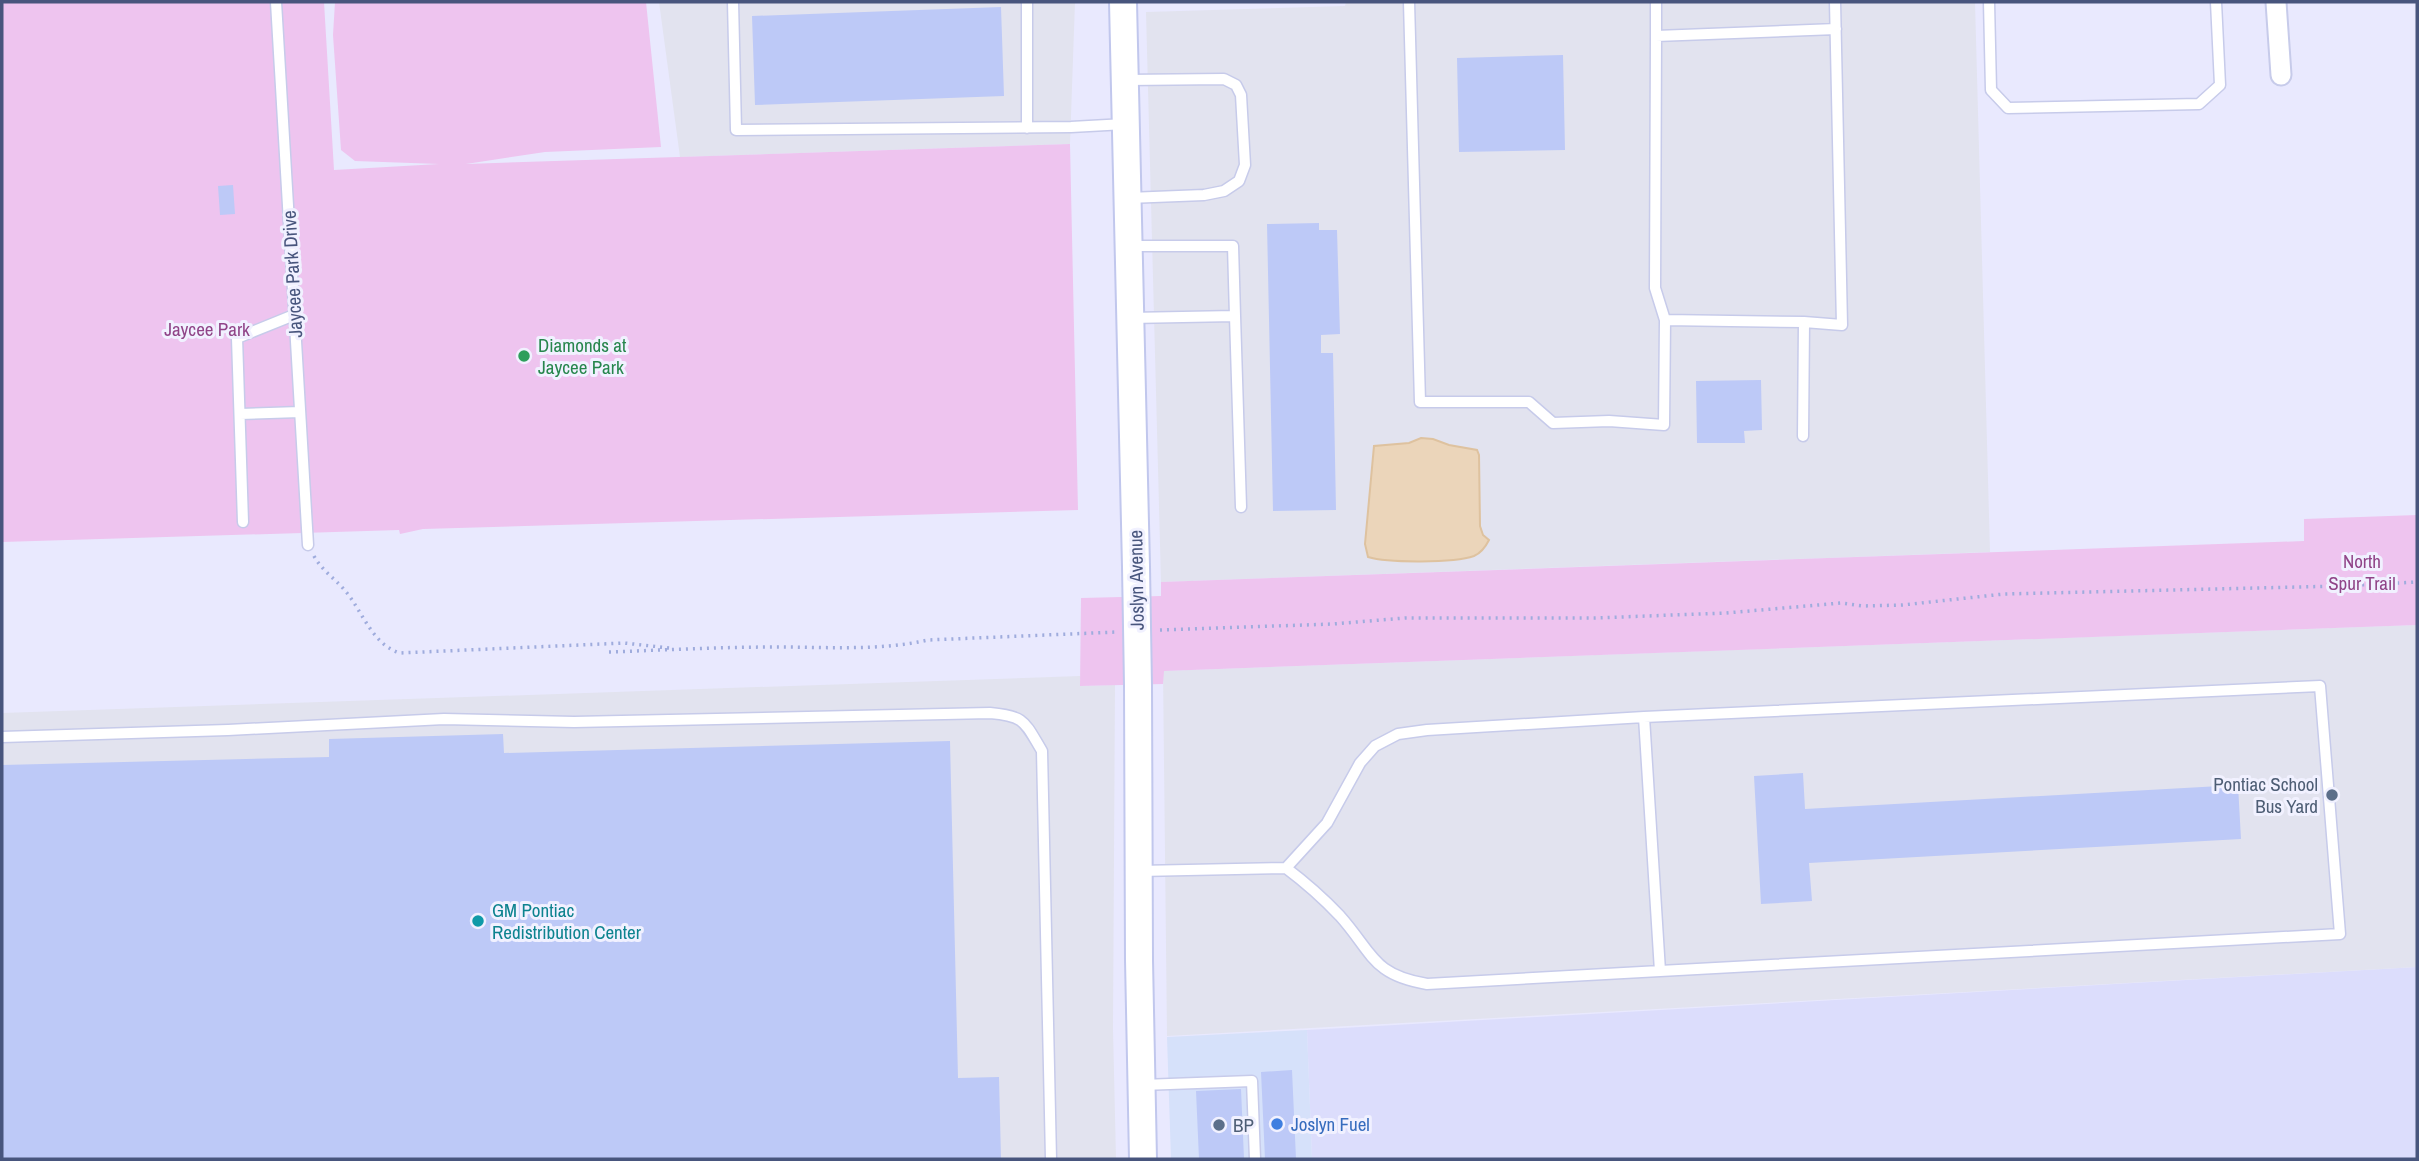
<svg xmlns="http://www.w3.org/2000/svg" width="2419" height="1161" font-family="'Archivo Narrow',sans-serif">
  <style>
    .residential { fill: #dcddfc }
    .commercial { fill: #d6e1fa }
    .industrial { fill: #e2e3ef }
    .green { fill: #eec4ef }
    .water { fill: #ebd5ba; stroke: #dec29f; stroke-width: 2 }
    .building { fill: #bdc9f7 }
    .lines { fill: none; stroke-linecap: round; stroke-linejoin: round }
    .service-casing { stroke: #c7cbea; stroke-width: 13 }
    .minor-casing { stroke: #c7cbea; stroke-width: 23 }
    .secondary-casing { stroke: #c1c7ed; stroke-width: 30 }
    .path { stroke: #9facdd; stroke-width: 3.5; stroke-dasharray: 2 5; stroke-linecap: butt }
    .service { stroke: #fff; stroke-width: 10 }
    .minor { stroke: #fff; stroke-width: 19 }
    .secondary { stroke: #fff; stroke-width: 26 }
    .secondary-bridge-casing { stroke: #c1c7ed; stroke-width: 30; stroke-linecap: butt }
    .secondary-bridge { stroke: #fff; stroke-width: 26 }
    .leisure-dot { fill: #2e9e5b; stroke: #f1f1ff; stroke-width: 2.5 }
    .service-dot { fill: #5c6f8a; stroke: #f1f1ff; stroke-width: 2.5 }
    .culture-dot { fill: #0f9aa8; stroke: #f1f1ff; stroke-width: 2.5 }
    .shop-dot { fill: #3f7fe0; stroke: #f1f1ff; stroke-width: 2.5 }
    .labels { text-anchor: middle; stroke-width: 6; stroke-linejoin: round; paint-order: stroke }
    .street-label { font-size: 19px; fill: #48557d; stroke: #f1f1ff }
    .park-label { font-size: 19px; fill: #904488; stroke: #f1f1ff }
    .leisure-label { font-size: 19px; fill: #27864d; stroke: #f1f1ff; text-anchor: start }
    .service-label { font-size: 19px; fill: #4e5e75; stroke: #f1f1ff; text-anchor: end }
    .culture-label { font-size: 19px; fill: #0d838f; stroke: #f1f1ff; text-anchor: start }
    .shop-label { font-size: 19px; fill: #366cbe; stroke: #f1f1ff; text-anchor: start }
  </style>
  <rect width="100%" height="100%" fill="#e9e9fe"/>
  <!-- residential -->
  <path class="residential" d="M2417,967v192h-1105l-5,-129z"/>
  <!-- commercial -->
  <path class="commercial" d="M1307,1030l5,129h-141l-4,-122z"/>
  <!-- industrial -->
  <path class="industrial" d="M659,2h416l-5,142 -390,13z
    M1346,2h629l15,550 -829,30 -15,-570 199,-6z
    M2417,625v342l-1250,69 -4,-365z
    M1080,676v10l35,-1 -2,344 3,130h-1114v-446z"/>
  <!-- green -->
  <path class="green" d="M2,2h322l10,168 105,-6 -84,-3 -14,-11 -8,-115 2,-33h311l15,145 -116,5 -79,12 604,-20 8,366 -655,19 -23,5 -1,-4 -397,12z
    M2417,515v110l-1253,46 -1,13 -83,2 1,-88 80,-2v-14l1143,-41v-22z"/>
  <!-- water -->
  <path class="water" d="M1421,438l12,1 16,6 28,5 2,5 1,71 3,9 6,5c-3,6 -8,13 -15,16 -20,7 -86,7 -106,1l-3,-13 9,-98 35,-3z"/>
  <!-- building -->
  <path class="building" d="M1001,7l3,89 -249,9 -3,-89z
    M1563,55l2,95 -106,2 -2,-94z
    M233,185l2,29 -15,1 -2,-29z
    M1319,223v7h18l3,104 -19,1v18h12l3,157 -63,1 -6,-287z
    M1761,380l1,50 -18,1 1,12h-48l-1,-62z
    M503,734l1,19 446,-12 8,337 41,-1 2,82h-999v-394l327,-8v-18z
    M1803,773l2,36 433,-24 3,54 -432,24 3,38 -51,3 -7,-128z
    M1292,1070l4,89h-31l-4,-87z
    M1241,1089l3,70h-45l-3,-68z"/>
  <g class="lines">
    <defs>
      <path id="service" d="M276,2l32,543
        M733,2l3,128 335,-3 54,-3
        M1027,2v126
        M1409,2l11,400h109l24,21 56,-2 55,4 1,-105 139,2 -1,114
        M1656,2v34
        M1989,2l2,88 17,18 191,-4 21,-19 -4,-83
        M1126,80l98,-1 12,6 5,10 4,70 -6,16 -15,10 -20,4 -76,3
        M1129,246h104l2,70 -105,2
        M1235,316l6,191
        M1665,320l-10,-32 1,-252 180,-7
        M1804,322l38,3 -7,-323
        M240,414l60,-2
        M243,522l-6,-184 57,-23
        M1644,717l676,-31 20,248 -680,37
        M2,737l226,-7 216,-11 130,3 416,-9c35,3 34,8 52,38l9,408
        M1139,871l147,-3 41,-45 33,-60 15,-17 23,-12 29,-4 217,-13 16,254 -233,13c-55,-9 -54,-31 -87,-68 -17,-18 -34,-33 -54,-48
        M1142,1085l110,-4 3,78"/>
      <path id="minor" d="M2276,2l5,73"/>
      <path id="secondary" d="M1123,2l13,565
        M1138,686l1,274 4,199"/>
    </defs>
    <!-- service casing -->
    <use href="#service" class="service-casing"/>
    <!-- minor casing -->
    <use href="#minor" class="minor-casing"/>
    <!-- secondary casing -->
    <use href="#secondary" class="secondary-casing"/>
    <!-- path -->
    <path class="path" d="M314,556c8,15 23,24 33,37 16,20 26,52 53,60l224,-10 46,5
      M1160,630l173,-6 72,-6h189l132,-5 115,-10 22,3 39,-1 102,-11 336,-8 77,-4
      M609,652c56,-2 112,-5 168,-5 50,0 102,4 151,-7l189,-8"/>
    <!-- service -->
    <use href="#service" class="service"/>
    <!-- minor -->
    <use href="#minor" class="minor"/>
    <!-- secondary -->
    <use href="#secondary" class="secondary"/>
    <defs>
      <path id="secondary-bridge" d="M1136,567l2,119"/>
    </defs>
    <!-- secondary-bridge casing -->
    <use href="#secondary-bridge" class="secondary-bridge-casing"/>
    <!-- secondary-bridge -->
    <use href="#secondary-bridge" class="secondary-bridge"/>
  </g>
  <!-- markers -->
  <circle class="leisure-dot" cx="524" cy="356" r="7"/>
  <g class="service-dot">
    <circle cx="2332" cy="795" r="7"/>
    <circle cx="1219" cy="1125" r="7"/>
  </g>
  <circle class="culture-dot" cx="478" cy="921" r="7"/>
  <circle class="shop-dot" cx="1277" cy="1124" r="7"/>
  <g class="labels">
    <!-- street labels -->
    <g class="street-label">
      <text transform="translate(292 274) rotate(-93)" y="7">Jaycee Park Drive</text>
      <text transform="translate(1136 580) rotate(-91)" y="7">Joslyn Avenue</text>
    </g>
    <!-- park labels -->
    <g class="park-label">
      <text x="207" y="336">Jaycee Park</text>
      <text x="2362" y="568">North<tspan x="2362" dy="22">Spur Trail</tspan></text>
    </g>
    <!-- leisure labels -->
    <g class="leisure-label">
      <text x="538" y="352">Diamonds at<tspan x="538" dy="22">Jaycee Park</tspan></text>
    </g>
    <!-- service labels -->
    <g class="service-label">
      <text x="2318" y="791">Pontiac School<tspan x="2318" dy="22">Bus Yard</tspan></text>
      <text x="1233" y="1132" text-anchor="start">BP</text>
    </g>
    <!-- culture labels -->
    <g class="culture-label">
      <text x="492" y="917">GM Pontiac<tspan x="492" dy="22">Redistribution Center</tspan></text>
    </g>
    <!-- shop labels -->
    <g class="shop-label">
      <text x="1291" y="1131">Joslyn Fuel</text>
    </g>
  </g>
  <!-- border -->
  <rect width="2419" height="1161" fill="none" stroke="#48557d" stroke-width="7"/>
</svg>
